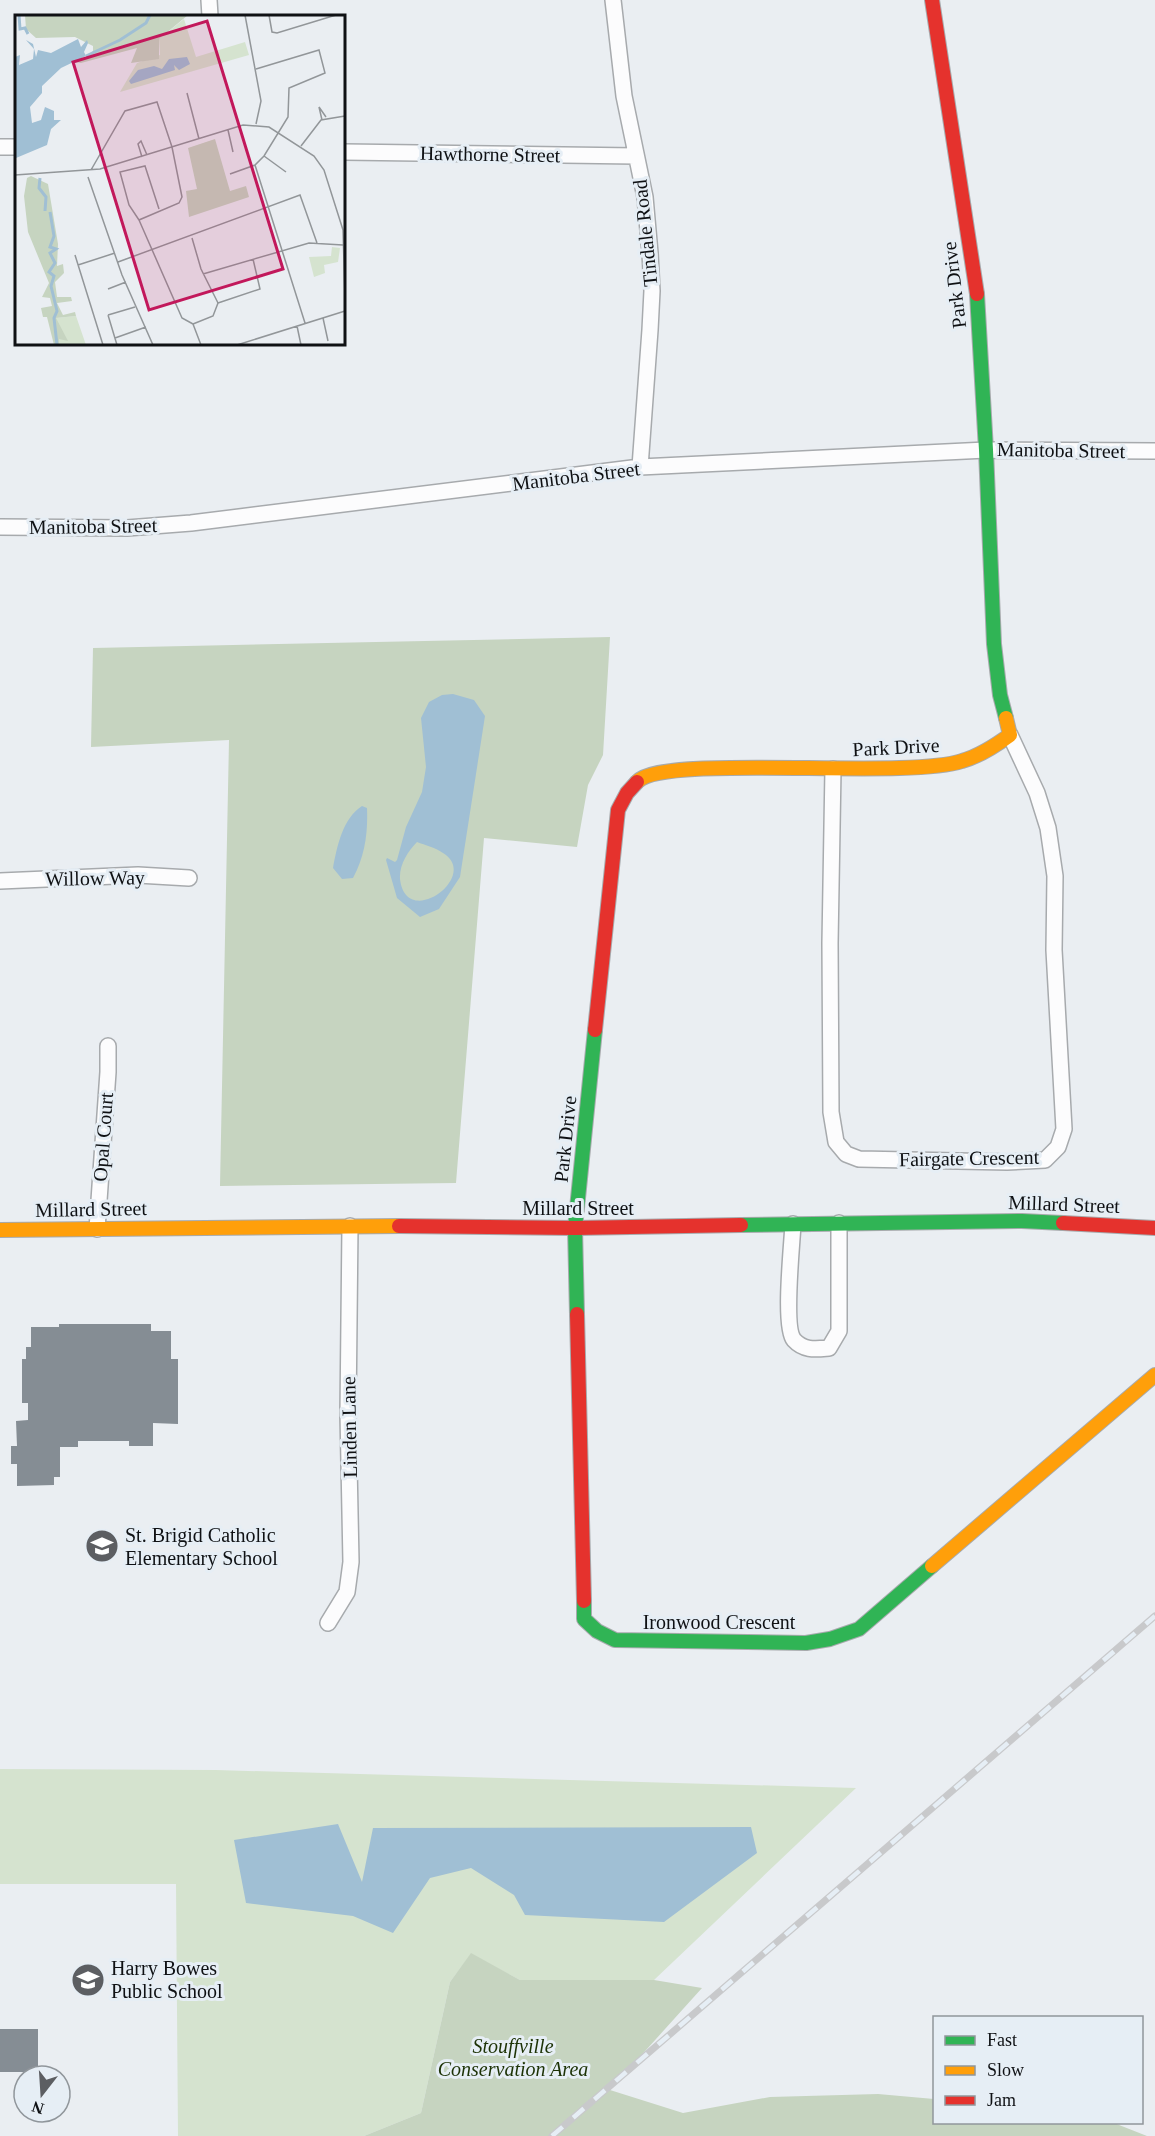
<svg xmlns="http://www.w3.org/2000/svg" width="1155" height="2136" font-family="'Times New Roman',serif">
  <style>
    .green { fill: #d5e3cf }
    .forest { fill: #c6d4c0 }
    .water { fill: #a0bfd4; fill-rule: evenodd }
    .building { fill: #858d94 }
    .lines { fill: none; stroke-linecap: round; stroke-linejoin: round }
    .street-casing { stroke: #a7aaad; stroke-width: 18 }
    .fast-casing { stroke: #a7aaad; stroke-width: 16 }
    .slow-casing { stroke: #a7aaad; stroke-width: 16 }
    .jam-casing { stroke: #a7aaad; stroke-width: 16 }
    .street { stroke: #fcfcfd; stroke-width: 15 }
    .fast { stroke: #30b455; stroke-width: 14 }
    .slow { stroke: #ff9f0a; stroke-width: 14 }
    .jam { stroke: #e5322d; stroke-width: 14 }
    .rail-casing { stroke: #c8c9cb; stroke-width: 7 }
    .rail { stroke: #e6eef5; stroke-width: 4.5; stroke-dasharray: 14; stroke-linecap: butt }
    .labels { text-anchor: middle; stroke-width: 6; stroke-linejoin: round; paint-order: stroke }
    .street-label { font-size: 20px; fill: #0f1114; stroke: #e6eef5 }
    .poi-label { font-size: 20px; fill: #0f1114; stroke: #e6eef5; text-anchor: start }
    .park-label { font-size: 20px; font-style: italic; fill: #1c3205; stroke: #e6eef5 }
    .inset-river { fill: none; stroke: #a0bfd4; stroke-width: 3 }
    .inset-road { fill: none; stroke: #929699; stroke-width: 1.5 }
    .view { fill: #c2185b; fill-opacity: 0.15; stroke: #c2185b; stroke-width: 3 }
    .inset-edge { fill: none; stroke: #0f1114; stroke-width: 3 }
  </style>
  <rect width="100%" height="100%" fill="#eaeef2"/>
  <!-- green -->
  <path class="green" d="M0,1769l216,1 640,18 -202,192h-134l-49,-26 -21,28 -29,131 -57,23h-186l-2,-252h-176z"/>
  <!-- forest -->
  <path class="forest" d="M610,637l-7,118 -15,30 -11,62 -93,-9 -28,345 -236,3 9,-446 -138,7 2,-99z
    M471,1953l49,27h134l48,8 -92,102 73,23 87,-16 108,-3 56,5v23l180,1 33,13h-783l57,-23 29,-131z"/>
  <!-- water -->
  <path class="water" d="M453,694l21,6 11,16 -25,161 -21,32 -19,8 -23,-19 -11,-38 1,-2 8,4 2,-2 9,-33 16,-35 4,-25 -5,-49 8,-16 13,-7zM417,842c8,3 19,6 26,11 38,23 -37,78 -43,26 -1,-14 8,-28 17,-37z
    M362,806l5,2c1,25 -2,48 -14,70l-11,1 -9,-11c4,-22 10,-50 29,-62z
    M338,1824l24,58 11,-54 378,-1 6,26 -93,69 -139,-7 -11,-20 -43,-27 -41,10 -37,55 -40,-17 -107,-13 -12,-63z"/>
  <!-- building -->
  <path class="building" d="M59,1324h92v7h20v28h7v65l-25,-1v23h-24v-5h-51v6h-18v30h-6v8l-37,1v-22h-6v-18h6l-1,-25 12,-1v-17h-6v-44h4v-12h5v-20h28z
    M0,2029h38v43h-38z"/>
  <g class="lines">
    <defs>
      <path id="street" d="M209,0l1,16
        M613,0l11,96 21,101 5,56 2,38 -2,39 -10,137
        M0,147h16
        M344,152l292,4
        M0,527l127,1 64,-5 449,-56 346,-17 169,1
        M833,769l-3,174 1,169 5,30 10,12 13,5 148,3 38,-2 13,-13 6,-18 -10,-179 1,-74 -7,-48 -11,-35 -27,-58
        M0,881l138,-6 51,3
        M793,1224c-1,21 -10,103 1,116 10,11 22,9 35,8l10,-17v-108
        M97,1229l11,-157v-26
        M328,1623l19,-31 4,-30 -3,-148 2,-188"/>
      <path id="fast" d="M977,294l9,156 8,194 6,51 6,23
        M741,1225l281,-4 41,2
        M577,1314l-2,-86 20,-198
        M584,1601v18l13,12 18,9 191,3 24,-4 29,-10 73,-63"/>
      <path id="slow" d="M637,782c25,-29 267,-2 325,-21 18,-5 33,-15 48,-26l-4,-17
        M0,1230l399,-4
        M932,1566l223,-191"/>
      <path id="jam" d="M932,0l45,294
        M595,1030l23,-220 9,-17 10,-11
        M1063,1223l92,5
        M399,1226l176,2 166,-3
        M577,1314l7,287"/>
    </defs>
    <!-- street casing -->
    <use href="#street" class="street-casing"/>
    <!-- fast casing -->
    <use href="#fast" class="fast-casing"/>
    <!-- slow casing -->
    <use href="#slow" class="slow-casing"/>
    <!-- jam casing -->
    <use href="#jam" class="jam-casing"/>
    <!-- street -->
    <use href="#street" class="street"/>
    <!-- fast -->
    <use href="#fast" class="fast"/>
    <!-- slow -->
    <use href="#slow" class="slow"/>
    <!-- jam -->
    <use href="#jam" class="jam"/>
    <defs>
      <path id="rail" d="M552,2136l603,-520"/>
    </defs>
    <!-- rail casing -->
    <use href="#rail" class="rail-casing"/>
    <!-- rail -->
    <use href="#rail" class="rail"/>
  </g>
  <!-- icons -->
  <defs>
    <symbol id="school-disc" viewBox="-11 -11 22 22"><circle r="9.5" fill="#5c5e62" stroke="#e6eef5"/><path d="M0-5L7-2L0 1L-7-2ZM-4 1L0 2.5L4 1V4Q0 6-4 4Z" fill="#fff"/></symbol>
  </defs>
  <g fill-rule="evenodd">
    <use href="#school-disc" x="83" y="1527" width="38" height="38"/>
    <use href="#school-disc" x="69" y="1961" width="38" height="38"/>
  </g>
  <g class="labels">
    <!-- street labels -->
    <g class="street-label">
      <text transform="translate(490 154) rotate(1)" y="7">Hawthorne Street</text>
      <text transform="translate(645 233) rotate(-96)" y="7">Tindale Road</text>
      <text transform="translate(954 285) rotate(-97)" y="7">Park Drive</text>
      <text transform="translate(1061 450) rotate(1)" y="7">Manitoba Street</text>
      <text transform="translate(576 476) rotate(-7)" y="7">Manitoba Street</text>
      <text transform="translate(93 526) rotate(-1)" y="7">Manitoba Street</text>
      <text transform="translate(896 747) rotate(-3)" y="7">Park Drive</text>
      <text transform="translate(95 878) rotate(-1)" y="7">Willow Way</text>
      <text transform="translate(103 1137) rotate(-86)" y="7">Opal Court</text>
      <text transform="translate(565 1139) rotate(-84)" y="7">Park Drive</text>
      <text transform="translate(969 1158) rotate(-1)" y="7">Fairgate Crescent</text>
      <text transform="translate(1064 1204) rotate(2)" y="7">Millard Street</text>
      <text x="578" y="1215">Millard Street</text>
      <text transform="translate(91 1209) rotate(-1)" y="7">Millard Street</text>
      <text transform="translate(349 1427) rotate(-91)" y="7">Linden Lane</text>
      <text x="719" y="1629">Ironwood Crescent</text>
    </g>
    <!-- poi labels -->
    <g class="poi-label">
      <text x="125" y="1542">St. Brigid Catholic<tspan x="125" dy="23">Elementary School</tspan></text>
      <text x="111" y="1975">Harry Bowes<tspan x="111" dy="23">Public School</tspan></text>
    </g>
    <!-- park labels -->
    <g class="park-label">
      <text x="513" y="2053">Stouffville<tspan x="513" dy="23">Conservation Area</tspan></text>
    </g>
  </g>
  <!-- overview -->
  <g transform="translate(15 15)">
    <rect width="330" height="330" fill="#eaeef2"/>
    <path d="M169,4l12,38 49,-15 4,13 -129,37 17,-29 23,-8 -1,-16zM317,232l8,1 -2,14 -14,3 1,8 -11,4 -5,-20 22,-1zM61,301l10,29h-30v-27z" fill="#d5e3cf"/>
    <path d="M10,0h163l-29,24v20l-28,4 6,-15 -56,15 -10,-2 14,-3 8,-7v-5l-18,-9 -39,1 -10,-9zM200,124l15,52 16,-5 3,11 -60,20 -3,-26 11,-2 -9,-41zM16,161l17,8 10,60 -1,22 6,-2 1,9 -9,9 2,15h14l1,4 -15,2 6,12 12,-3 1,4 -20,2 12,23 -9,-2v6h-5l-7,-28h-4l-2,-9 11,-2 -2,-8 -8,-1 7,-14 -21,-51 -4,-36 3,-18z" fill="#c6d4c0"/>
    <path d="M13,19l-2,6 7,4 3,13 2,-7 13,3 27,-14 3,8 6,-7 1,3 -4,9 2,4 -25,12 -19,18v7l-12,14 2,16 9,-3 4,-13 9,4v9h7l-10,9 -4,16 -31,13 -1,-101 5,-2 -1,10 14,-6 1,-10 -8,-9zM172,42l3,7 -11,6 -5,-5 1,5 -44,14 -2,-3 9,-11 16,-4 8,3 7,-10z" fill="#a0bfd4"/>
    <path class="inset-river" d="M4,0l1,14 5,-1 3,6M71,41l34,-16 26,-17 4,-8M25,163l-1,10 7,9 -1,14M35,197l4,24 -4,11 6,2 -6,4 5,10 -6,9 5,4 -3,10 6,25 -3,7 3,27"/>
    <path class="inset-road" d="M230,0l16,86 -5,23M254,0l3,17 5,1 59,-18M172,78l12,46M307,105l-3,-13 7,10M213,115l5,22M286,131l20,-26 24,-4M249,141l22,16M127,142l-4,-13 3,-3 6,14M240,150l50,158M76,155l34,-59 32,-9 15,45 10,50 -3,6 -40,17 43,98 11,6M215,159l25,-9 9,-9 24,-39 1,-29 36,-15 -6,-23 -63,19M0,160l85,-6 143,-44 26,2 45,29 10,14 19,60 2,67M73,162l34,98 31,70M124,205l-10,-15 -9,-33 25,-6 14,43M177,223l9,31 17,34 -5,13 -20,8M60,240l28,90M103,247l182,-67 17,48M63,250l37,-12M188,259l106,-31 34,2M93,274l18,-7M203,288l42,-14 -7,-30M93,300l9,30M93,300l27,-8M308,303l5,23M178,309l8,21M282,311l4,19M100,323l31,-11M222,330l108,-34"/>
    <path class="view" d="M192,6l76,248 -134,41 -76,-248z"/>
    <rect width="330" height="330" class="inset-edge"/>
  </g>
  <!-- legend -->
  <rect x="933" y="2016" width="210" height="108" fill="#e6eef5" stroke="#90969b" stroke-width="1.5"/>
  <rect x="945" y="2036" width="30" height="9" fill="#30b455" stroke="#90969b" stroke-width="1.5"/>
  <text x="987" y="2046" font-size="18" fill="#0f1114">Fast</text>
  <rect x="945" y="2066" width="30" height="9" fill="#ff9f0a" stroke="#90969b" stroke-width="1.5"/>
  <text x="987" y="2076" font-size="18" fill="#0f1114">Slow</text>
  <rect x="945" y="2096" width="30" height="9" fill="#e5322d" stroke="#90969b" stroke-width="1.5"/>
  <text x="987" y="2106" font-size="18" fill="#0f1114">Jam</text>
  <!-- north arrow -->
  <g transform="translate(42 2094) rotate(197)"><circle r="28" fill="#e6eef5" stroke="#90969b" stroke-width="1.5"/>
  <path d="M0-4.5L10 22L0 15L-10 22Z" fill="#5c5e62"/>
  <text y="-9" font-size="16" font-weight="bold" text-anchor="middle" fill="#0f1114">N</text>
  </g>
</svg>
